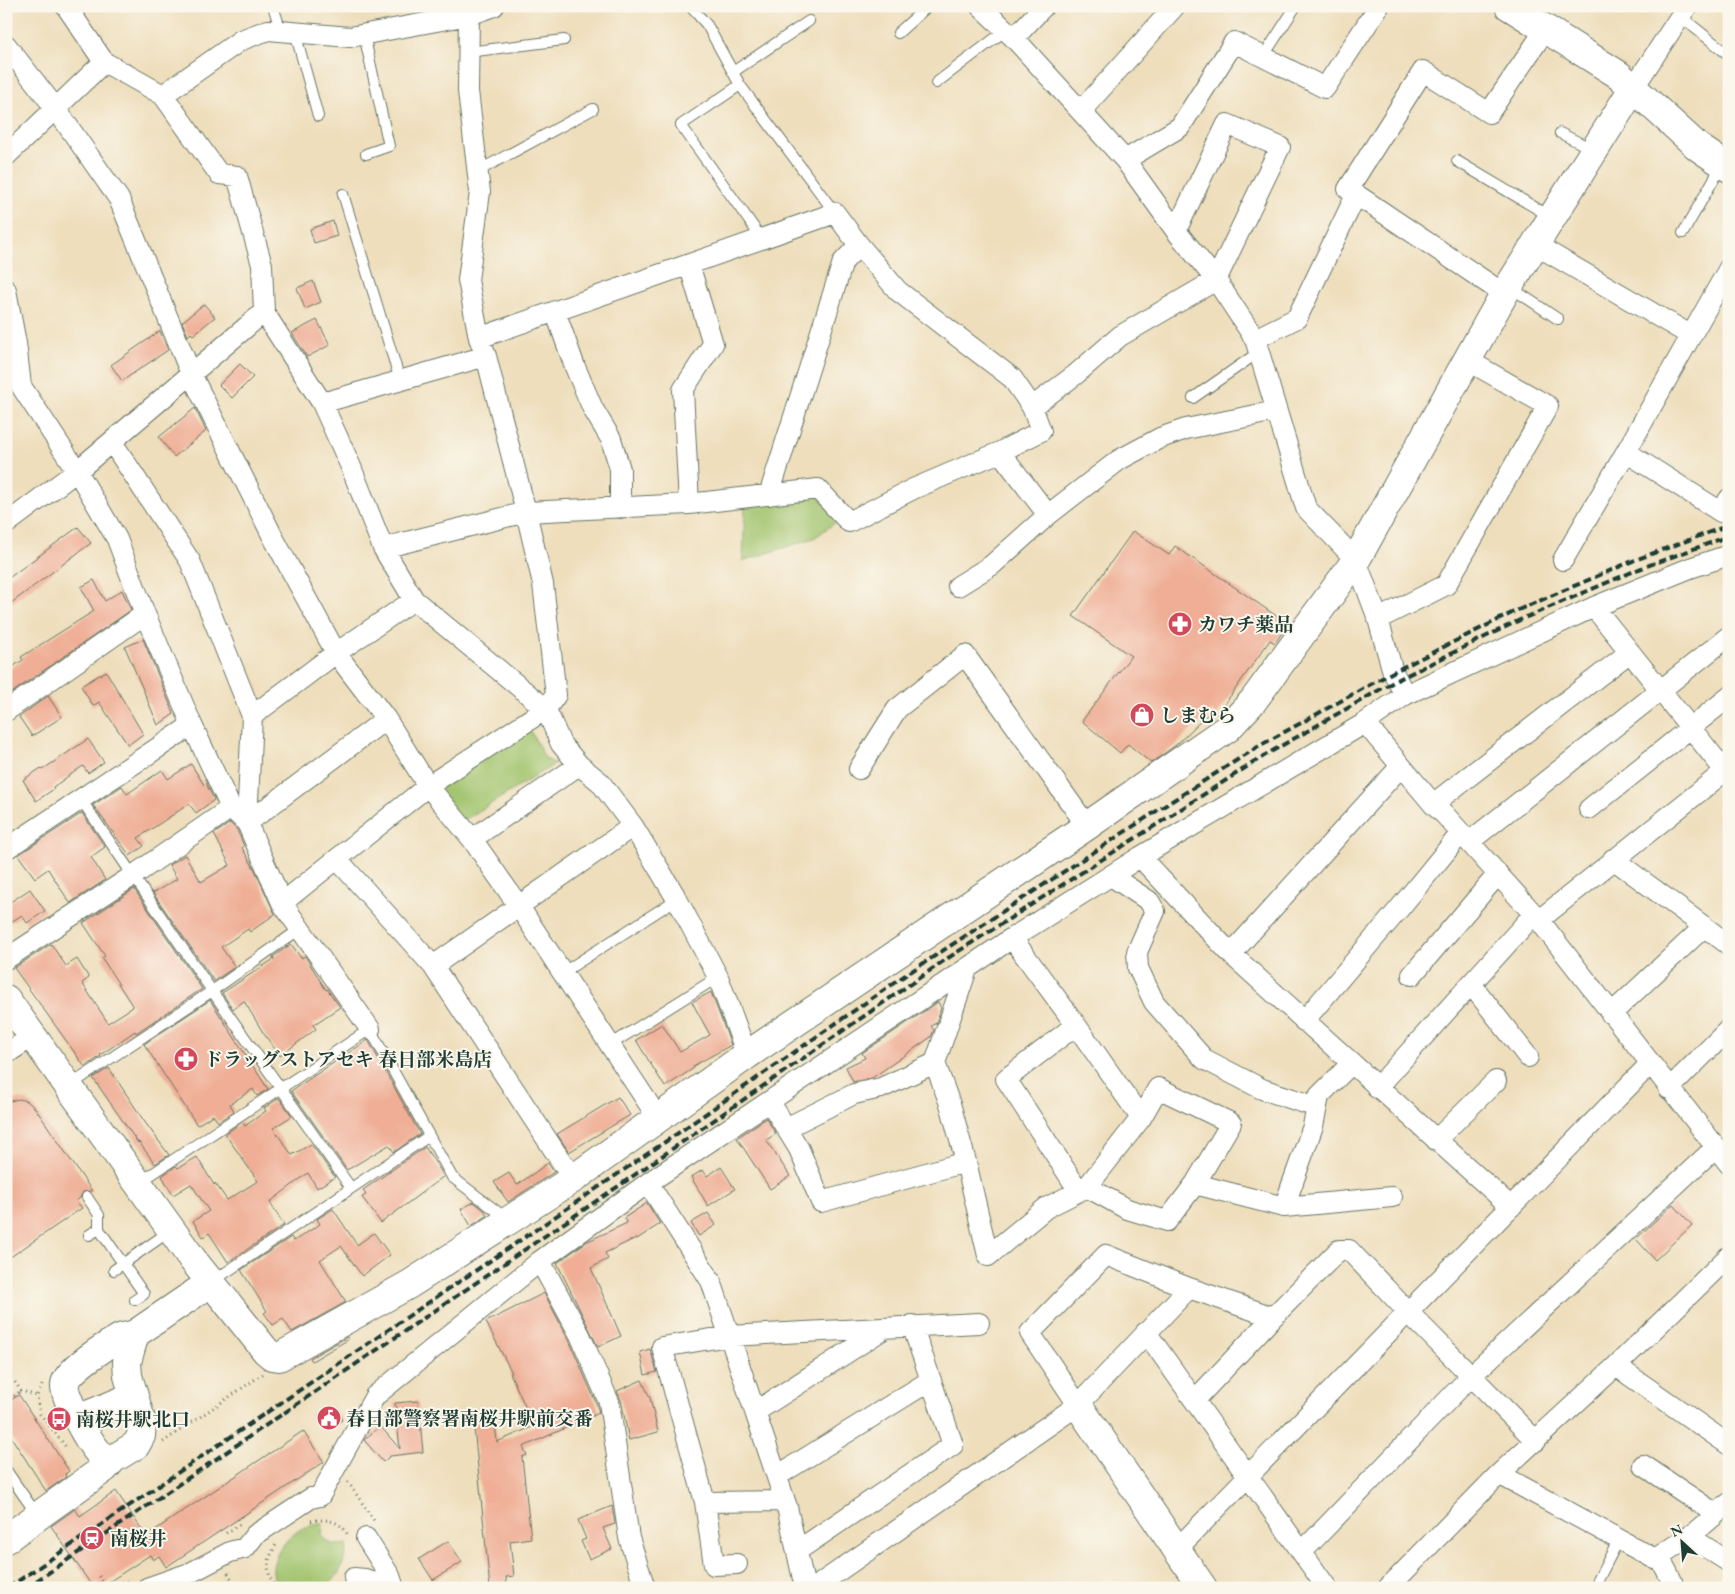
<svg xmlns="http://www.w3.org/2000/svg" width="1735" height="1594" font-family="'EB Garamond','Noto Serif JP',serif">
  <style>
    .green { fill: #a2c46e; stroke: #608051 }
    .building { fill: #efae95 }
    .lines { fill: none; stroke-linecap: round; stroke-linejoin: round }
    .lane-casing { stroke: #677564; stroke-width: 12 }
    .street-casing { stroke: #677564; stroke-width: 22 }
    .secondary-casing { stroke: #677564; stroke-width: 30 }
    .path { stroke: #677564; stroke-width: 3; stroke-dasharray: 1 4; stroke-linecap: butt }
    .lane { stroke: #fff; stroke-width: 10 }
    .street { stroke: #fff; stroke-width: 20 }
    .secondary { stroke: #fff; stroke-width: 28 }
    .rail { stroke: #1f3d34; stroke-width: 4; stroke-dasharray: 8 4; stroke-linecap: butt }
    .labels { text-anchor: middle; stroke-width: 4; stroke-linejoin: round; paint-order: stroke }
    .poi-label { font-size: 19px; font-weight: bold; fill: #1f3d34; stroke: #fbf7ec; text-anchor: start }
  </style>
  <rect width="100%" height="100%" fill="#fbf7ec"/>
  <filter id="ink" filterUnits="userSpaceOnUse"><feTurbulence type="fractalNoise" baseFrequency=".02" numOctaves="2"/><feDisplacementMap in="SourceGraphic" scale="10" xChannelSelector="R" yChannelSelector="G"/><feConvolveMatrix kernelMatrix="1 2 1 2 8 2 1 2 1" color-interpolation-filters="sRGB"/></filter>
  <filter id="wash" filterUnits="userSpaceOnUse"><feTurbulence type="fractalNoise" baseFrequency=".0096" numOctaves="4" result="noise"/><feDisplacementMap in="SourceGraphic" scale="20" xChannelSelector="R" yChannelSelector="G"/><feGaussianBlur stdDeviation="1.12" result="paint"/><feColorMatrix in="noise" values="0 0 0 0 0 0 0 0 0 0 0 0 0 0 0 0 0 1.4 0 .05"/><feComposite in="paint" operator="in"/></filter>
  <g filter="url(#wash)">
    <rect width="100%" height="100%" fill="#eedebc"/>
    <!-- green -->
    <path class="green" d="M817,495l22,25 -25,18 -71,23 2,-54z
      M529,728l16,30 10,6 -102,63 -23,-34z
      M316,1524h7l-1,12c7,9 14,10 25,8 0,14 -10,40 -25,44 -8,2 -30,0 -40,0 -21,-16 -1,-46 16,-57 5,-4 12,-5 18,-7z"/>
    <g id="blocks">
      <!-- building -->
      <path class="building" d="M333,221l4,15 -23,7 -4,-14z
        M313,281l8,21 -16,7 -8,-21z
        M204,304l11,13 -22,18 -2,-2 -3,3 -6,-14z
        M317,320l13,25 -23,12 -15,-24z
        M160,331l8,19 -46,31 -11,-16z
        M240,364l13,13 -21,21 -13,-13z
        M195,408l11,23 -32,26 -15,-20z
        M78,527l13,16 -85,64v-27z
        M1133,531l36,24 6,-9 113,78 -13,19 -5,-3 -53,75 -6,-4 -35,34 -25,18 -23,-19 -8,9 -38,-32 49,-65 -58,-40z
        M94,580l11,21 17,-11 9,20 -121,84 -4,-5v-18l17,-11 -2,-3 73,-46 -13,-24z
        M143,639l31,75 -16,11 -33,-78z
        M106,671l37,63 -15,11 -29,-43 -6,4 -12,-20z
        M48,696l14,21 -30,19 -13,-19z
        M88,739l16,23 -16,11 -5,-7 -30,21 1,2 -18,12 -13,-21 18,-12 1,2z
        M191,764l13,21 2,-2 8,17 -18,13 -7,-9 -51,34 6,8 -14,10 -37,-51 29,-19 5,8 35,-24 6,9z
        M82,813l23,34 -14,10 14,23 -35,23 -22,-34 -13,9 -17,-23z
        M230,823l7,7 7,16 -2,2 12,20 21,46 -25,18 -2,-3 -27,18 14,20 -21,14 -61,-88 24,-14 -8,-14 16,-10 16,27 29,-17 -16,-31z
        M30,889l15,22 -18,12 -5,-8 -16,10v-20z
        M134,889l68,100 -66,44 -1,-2 -23,16 -12,8 1,1 -16,11 -71,-99 37,-24 15,22 11,-7 12,19 -7,5 26,40 25,-16 -31,-49 3,-2 -22,-33z
        M291,944l10,14 4,-2 21,34 1,-1 13,18 -27,18 3,4 -36,27 -16,-22 -20,-33 -11,8 -11,-16 52,-34 -1,-2z
        M711,992l20,53 -38,21 1,2 -29,19 -29,-47 26,-16 18,28 30,-17 -18,-33z
        M210,1000l58,89 -11,7 -4,-7 -23,15 4,7 -16,11 -5,-7 -16,10 -53,-81z
        M938,1002l3,6 -5,15 -5,3 3,4 -3,7 -59,41 -19,4 -7,-15 19,-9 -3,-5z
        M368,1040l52,94 -26,18 -5,-7 -42,25 -56,-79z
        M109,1068l35,53 25,34 -14,9 -16,-22 -1,1 -45,-65z
        M618,1097l12,18 -61,37 -12,-18z
        M279,1098l13,18 -19,12 19,27 19,-11 24,33 -18,11 -9,-15 -38,29 14,23 -56,37 -19,-29 -6,4 -10,-16 16,-10 -18,-27 -18,11 -11,-19 14,-10 2,2 19,-11 17,28 1,-2 12,17 31,-19 -33,-47 17,-12 3,4 21,-15 -2,-3z
        M19,1099l8,2 8,7 57,83 -9,1 -3,6 -4,3 6,7 -76,52v-158z
        M766,1118l10,16 -10,6 24,36 -20,13 -33,-51z
        M425,1147l19,29 -63,47 -19,-26 4,-2 -3,-5z
        M548,1163l6,9 -46,30 -14,-20 15,-9 8,12z
        M721,1167l14,22 -27,17 -17,-29 12,-7 4,6z
        M474,1202l11,9 2,5 -16,10 -10,-17z
        M647,1203l13,21 -23,15 -1,-1 -31,15 3,6 -17,9 30,68 -23,11 -41,-84 29,-21 41,-19 -3,-5z
        M1673,1204l19,21 -37,35 -19,-21z
        M333,1209l24,36 17,-12 16,22 -28,21 -21,-30 -21,14 26,42 -54,30 -9,-13 -10,6 -9,-12 3,-2 -26,-41 50,-33 3,4 26,-17 -3,-5z
        M708,1213l8,12 -17,11 -8,-13z
        M544,1293l25,47 28,65 2,8 -76,34 4,8 -5,2 9,81 -21,3 4,35 -8,1 1,11h-17l-17,-171 21,-3 3,28 37,-16 -24,-53h2l-26,-51z
        M347,1337l2,2 -37,22 -2,-3z
        M650,1349l7,23 -12,3 -5,-23z
        M642,1380l8,18 8,34 -29,8 -8,-40 -4,-9z
        M19,1395l50,76 -4,3 1,3 -20,14 -40,-62v-26z
        M418,1401l5,51 -33,4 -7,6 -19,-22 1,-1 15,-13 20,23 -5,-46z
        M332,1406l10,14 -13,9 -10,-14z
        M303,1431l21,31 -158,105 -7,-11 -6,4 -3,-5 -49,32 -3,-5 -6,4 -41,-60 24,-17 5,7 36,-25 30,45z
        M612,1506l3,18 -12,4 9,21 -23,10 -8,-18 5,-2 -8,-19z
        M448,1541l14,21 -29,18 -14,-21z"/>
    </g>
  </g>
  <g filter="url(#ink)">
    <use href="#blocks" fill-opacity="0" stroke="#677564" stroke-width="1"/>
    <g class="lines">
      <defs>
        <path id="lane" d="M273,6l8,25
          M690,6l17,19 33,60
          M1680,16l49,39
          M295,32l23,84
          M898,33l30,-27
          M364,35l25,111 -23,8
          M468,52l96,-12
          M1263,57l33,-51
          M733,72l76,-51
          M936,83l70,-53
          M1560,133l34,17
          M1457,161l94,56
          M478,171l115,-62
          M343,194l57,186
          M1683,233l39,-68
          M762,239l-81,-114 59,-40 95,128
          M1510,287l48,32
          M1193,398l66,-46
          M80,798l132,193 139,197
          M562,973l115,-74
          M610,1045l108,-68
          M69,1086l143,-95 88,-62
          M140,1182l230,-153 82,148 55,42
          M87,1197l12,18v14l45,65 -9,6
          M89,1235l10,-6
          M114,1270l56,-39
          M213,1281l216,-145
          M6,1470l31,45
          M1594,1588l25,-49"/>
        <path id="street" d="M66,6l38,56 59,33 56,79 18,2 25,89 2,47 58,91 29,64 32,81 31,52 132,109 15,35 18,21 21,17 33,44 44,73 41,78 29,78
          M467,6l2,9 -1,76 12,101 -12,88 11,58 7,18 40,156 163,-8 129,-15 31,33 64,-33 87,-37 41,-21 -9,-24 43,-32 45,-39 96,-56 64,-133 -53,-23 -51,107
          M980,6l34,32 111,122 51,71 40,49 39,59 51,169 50,52 22,59 15,53 12,23
          M1014,38l30,-32
          M6,45l50,64 63,90 72,175 83,165 62,114 50,66 42,67 44,53 46,66 140,213
          M1634,87l53,-81
          M163,95l78,-55 27,-10 82,7 119,-22 25,-9
          M1081,111l94,-105
          M6,156l98,-94
          M1125,160l55,-33 54,-85 91,46 54,-82
          M859,245l39,46 114,87 20,29
          M1536,245l154,90
          M6,290l10,53 5,43 56,85 40,68 28,75 47,111 39,83 16,15 35,80 88,126
          M1504,294l-156,-105 75,-118 66,42 56,-83
          M555,311l20,56 18,42 18,30 9,30v39
          M479,338l356,-125 24,32 -16,17 -74,233
          M1255,339l42,-21 59,-123
          M322,403l164,-47
          M112,442l78,119 62,155 -5,107
          M1000,452l48,63
          M1626,452l95,60 8,-13
          M689,504l-6,-114 30,-46 -24,-80
          M6,524l71,-53 187,-159
          M1563,560l63,-108 103,-184
          M958,586l34,-21 56,-50 71,-55 41,-22 26,-9 90,-18
          M1594,607l131,164
          M1378,619l68,-34 102,-179 -81,-46
          M6,711l139,-97
          M252,716l84,-63 78,-53
          M1365,723l68,81 11,10 95,106 190,244
          M859,769l38,-60 68,-54 122,171
          M1433,804l197,-152
          M1589,809l140,-112
          M247,823l139,-104
          M472,839l107,-74
          M1469,842l260,-206
          M6,849l186,-124
          M1140,857l91,97 280,253
          M337,859l96,107 140,213
          M1613,859l116,86
          M1111,876l38,25 6,10 -18,41 1,16 16,34 50,57 58,30 55,18
          M282,903l146,-117 118,-77 10,-14 -13,-111 -17,-72 -143,36
          M1539,920l190,-152
          M1231,954l170,-188
          M6,959l128,-84 97,-67
          M433,966l200,-140
          M1412,975l86,-101
          M1471,984l57,73
          M1611,1014l93,-87
          M1304,1021l95,-112 62,-76
          M1076,1025l-70,54 73,112
          M6,1054l27,-18
          M1377,1088l157,-174
          M1669,1089l60,-60
          M770,1102l29,47 22,53 145,-40 22,94 58,-48 41,-21 54,-69 -65,-93 -64,-87
          M1141,1118l17,-30 73,35 -36,61
          M786,1128l68,-34 27,-6 54,-25
          M1436,1140l60,-59
          M966,1162l-15,-55 -16,-44 32,-94
          M648,1183l63,98 76,226 18,81
          M1087,1187l40,22 40,12 28,-37 89,23 108,-10
          M1284,1207l29,-81 6,-30 32,-32
          M540,1261l40,74 29,67 20,136 16,50
          M1146,1332l181,256
          M1616,1366l113,79
          M1195,1400l78,-83
          M1078,1405l-48,-72 76,-78 83,33 84,29 66,-67h10l59,62 128,129
          M755,1412l130,-84
          M1643,1465l73,49
          M1499,1474l156,85 40,-27 34,-29
          M777,1476l154,-96
          M705,1502l80,-1
          M1688,1536l41,26
          M366,1538l24,38 4,12
          M1177,1549l473,-485
          M797,1551l156,-106 -41,-120
          M1302,1552l169,-176 245,-229
          M1659,1556l13,25 -4,7
          M737,1564l-23,1 -9,-63 -43,-155 67,-11 250,-13
          M354,1578l11,1 22,9
          M147,1588l43,-15 40,-21 15,-4 10,-13 56,-37 9,-2 55,-100 165,-135 108,-78 364,-245 128,-81 225,-134 40,-28 189,-88 96,-39 39,-13
          M814,1588l264,-183 111,-117
          M1388,1588l111,-114 117,-108 113,-110"/>
        <path id="secondary" d="M1509,6l110,69 79,72 31,21
          M6,999l187,261 73,91 6,5 7,1 131,-73 163,-105 174,-124 340,-229 141,-98 25,-27 103,-141 148,-266 130,-207
          M1078,1405l125,183
          M78,1419l56,-23
          M113,1459c-6,-1 -10,-2 -14,-6 -9,-9 -37,-58 -34,-69 2,-14 42,-39 55,-46 5,-2 10,-2 15,-4l75,-51
          M6,1539l99,-71 8,-9 23,-14 5,-9 1,-13 -14,-47 -1,-14 8,-28"/>
      </defs>
      <!-- lane casing -->
      <use href="#lane" class="lane-casing"/>
      <!-- street casing -->
      <use href="#street" class="street-casing"/>
      <!-- secondary casing -->
      <use href="#secondary" class="secondary-casing"/>
      <!-- path -->
      <path class="path" d="M15,1382l6,9 16,5
        M42,1385l-5,11 3,18 27,34
        M6,1402l15,-11
        M163,1442l100,-68
        M348,1482l27,40
        M311,1521c15,-3 31,0 37,15
        M226,1533l14,-9
        M228,1573l9,15
        M99,1576l7,11
        M103,1588l29,-8
        M276,1588c-12,-18 -9,-28 1,-45
        M329,1588l7,-6"/>
      <!-- lane -->
      <use href="#lane" class="lane"/>
      <!-- street -->
      <use href="#street" class="street"/>
      <!-- secondary -->
      <use href="#secondary" class="secondary"/>
      <!-- rail -->
      <path class="rail" d="M8,1588l657,-446 239,-166 268,-175 89,-56 132,-73 125,-62 117,-50 94,-35
        M26,1588l597,-405 325,-225 319,-204 130,-74 125,-61 117,-50 90,-33"/>
    </g>
  </g>
  <!-- icons -->
  <defs>
    <symbol id="pharmacy-disc" viewBox="-11 -11 22 22"><circle r="9.5" fill="#d1495b" stroke="#fbf7ec"/><path d="M-2-6h4v4h4v4h-4v4h-4v-4h-4v-4h4Z" fill="#fff"/></symbol>
    <symbol id="shop-disc" viewBox="-11 -11 22 22"><circle r="9.5" fill="#d1495b" stroke="#fbf7ec"/><path d="M-5-2.5h2.3a2.7 3.5 0 0 1 5.4 0H5L5.5 6h-11ZM-1.5-2.5h3a1.5 2.3 0 0 0-3 0Z" fill="#fff"/></symbol>
    <symbol id="civic-disc" viewBox="-11 -11 22 22"><circle r="9.5" fill="#d1495b" stroke="#fbf7ec"/><path d="M-.6-6.5H3V-4.5H.6V-3L4-1V1h2V6H-6V1h2V-1L-.6-3ZM-1.2 2.5V6h2.4V2.5Z" fill="#fff"/></symbol>
    <symbol id="bus-disc" viewBox="-11 -11 22 22"><circle r="9.5" fill="#d1495b" stroke="#fbf7ec"/><path d="M-5-6H5V4H4V6H2V4H-2V6H-4V4H-5ZM-3.5-4V0h7V-4ZM-3.5 1.2v1.5H-2V1.2ZM2 1.2v1.5H3.5V1.2Z" fill="#fff"/></symbol>
    <symbol id="station-disc" viewBox="-11 -11 22 22"><circle r="9.5" fill="#d1495b" stroke="#fbf7ec"/><path d="M-3-6H3Q5-6 5-4V2Q5 4 3 4L4.5 6H3L1.5 4h-3L-3 6H-4.5L-3 4Q-5 4-5 2V-4Q-5-6-3-6ZM-3.5-4v3h7v-3ZM-3.5 1v1.5H-2V1ZM2 1v1.5H3.5V1Z" fill="#fff"/></symbol>
  </defs>
  <g fill-rule="evenodd">
    <use href="#pharmacy-disc" x="1166" y="610" width="28" height="28"/>
    <use href="#shop-disc" x="1128" y="701" width="28" height="28"/>
    <use href="#pharmacy-disc" x="172" y="1045" width="28" height="28"/>
    <use href="#civic-disc" x="315" y="1404" width="28" height="28"/>
    <use href="#bus-disc" x="45" y="1405" width="28" height="28"/>
    <use href="#station-disc" x="78" y="1524" width="28" height="28"/>
  </g>
  <g class="labels">
    <!-- poi labels -->
    <g class="poi-label">
      <text x="1198" y="631">カワチ薬品</text>
      <text x="1160" y="722">しまむら</text>
      <text x="204" y="1066">ドラッグストアセキ 春日部米島店</text>
      <text x="346" y="1425">春日部警察署南桜井駅前交番</text>
      <text x="76" y="1426">南桜井駅北口</text>
      <text x="110" y="1545">南桜井</text>
    </g>
  </g>
  <!-- margin -->
  <rect width="1735" height="1594" fill="none" stroke="#fbf7ec" stroke-width="25"/>
  <!-- north arrow -->
  <g transform="translate(1682 1542) rotate(334)" stroke="#fbf7ec" stroke-width="4" paint-order="stroke">
  <path d="M0-4L9 19L0 12L-9 19Z" fill="#1f3d34"/>
  <text y="-8" font-size="14" font-weight="bold" text-anchor="middle" fill="#1f3d34">N</text>
  </g>
</svg>
